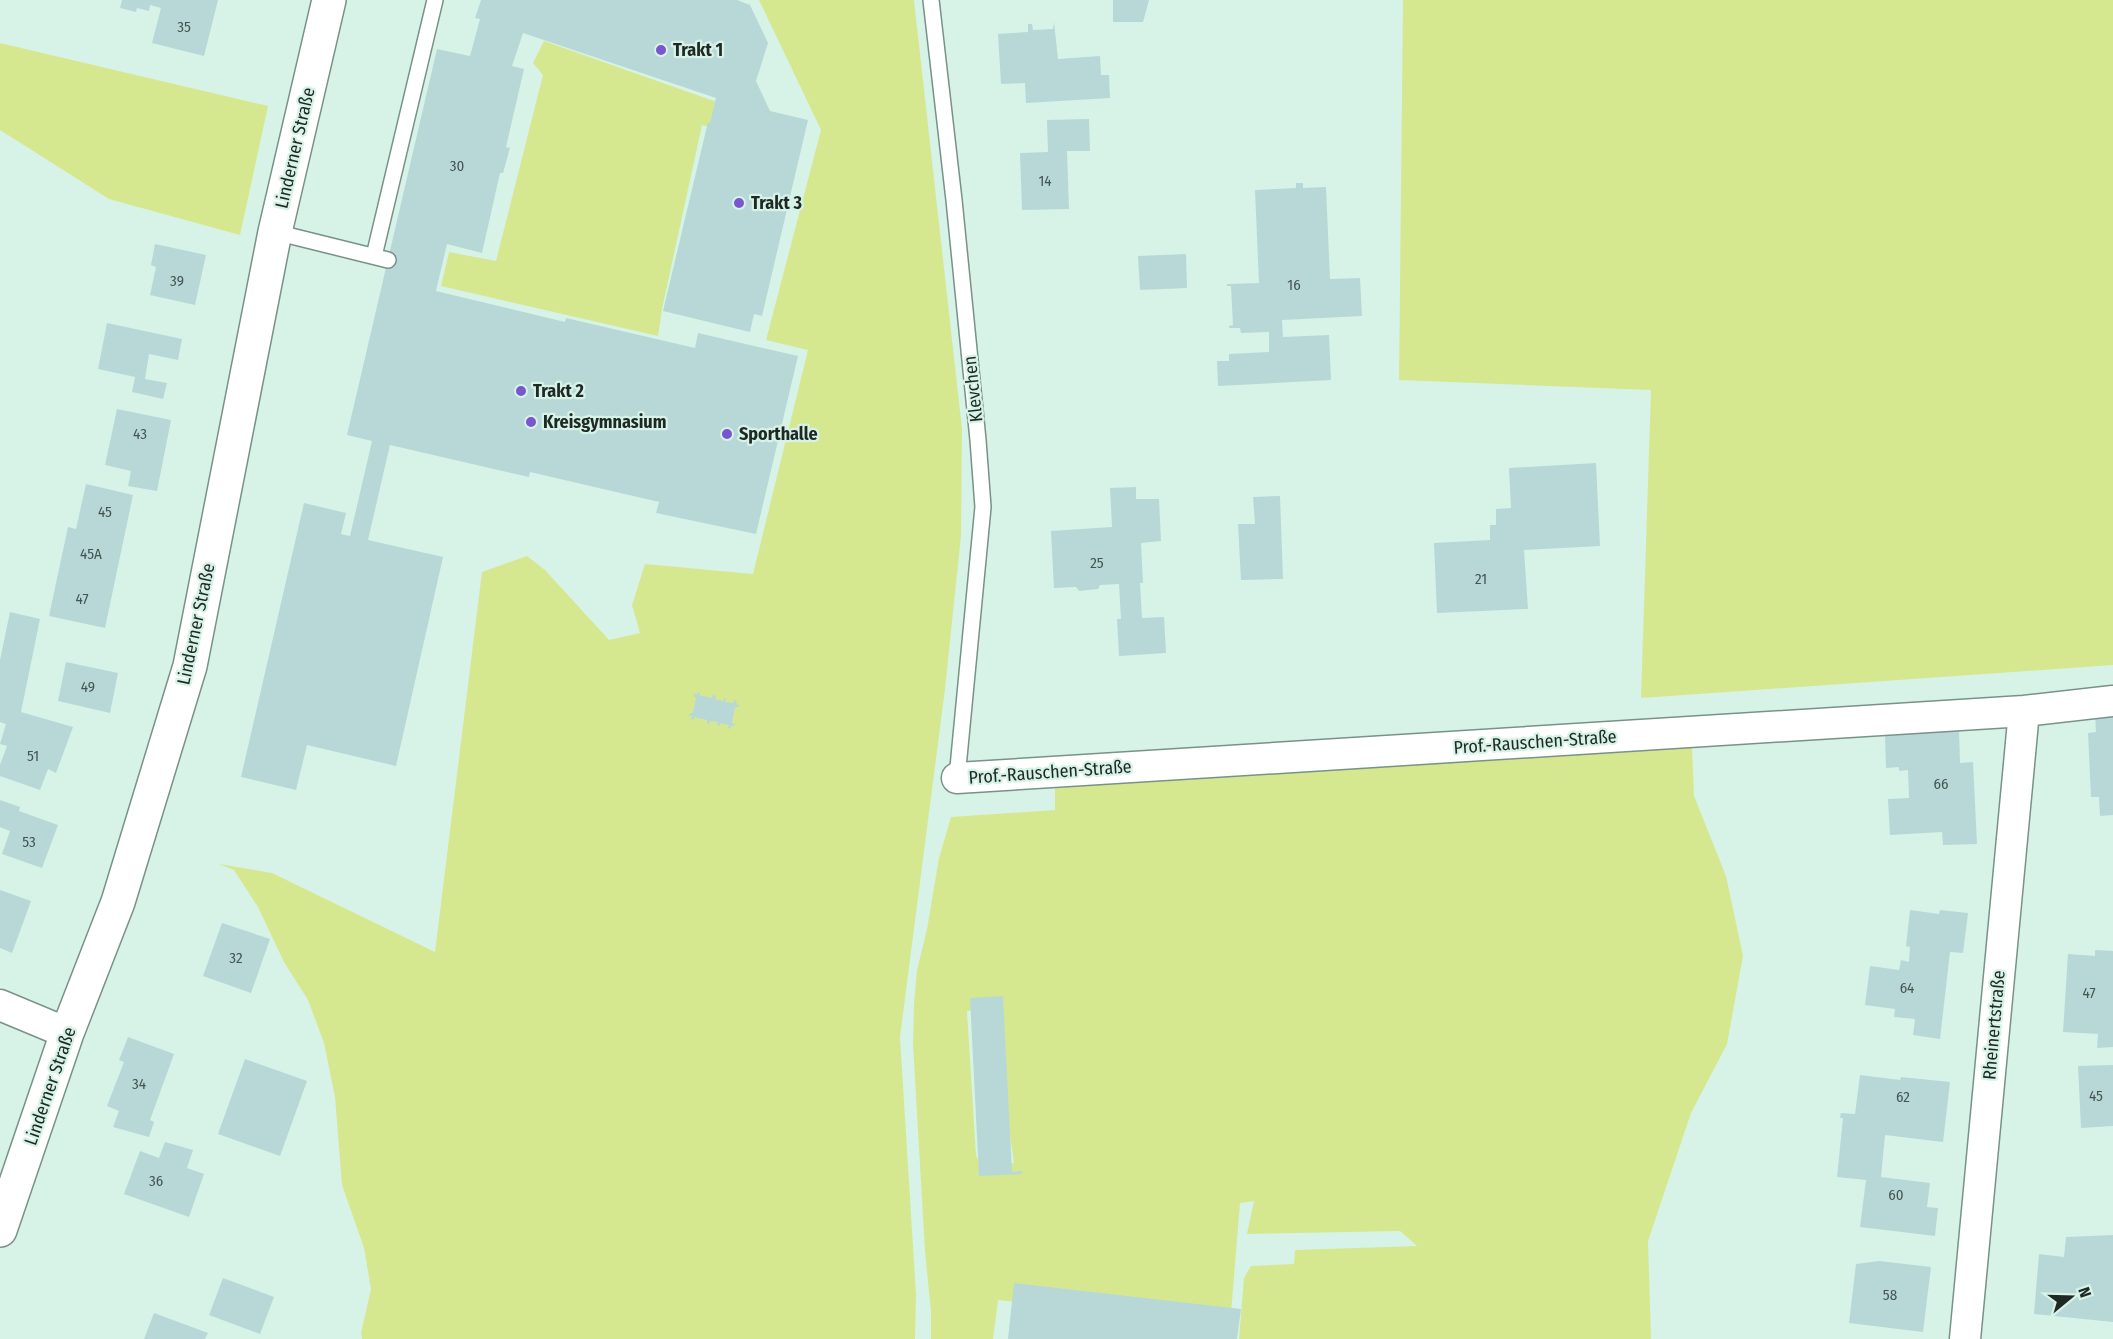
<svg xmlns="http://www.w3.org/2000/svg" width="2113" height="1339" font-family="'Fira Sans Condensed',sans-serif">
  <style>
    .green { fill: #d5e890; fill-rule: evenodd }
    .building { fill: #b8d8d7 }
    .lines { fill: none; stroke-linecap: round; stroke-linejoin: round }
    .lane-casing { stroke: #789288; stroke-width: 18 }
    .street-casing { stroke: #789288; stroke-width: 33 }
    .secondary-casing { stroke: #789288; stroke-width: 36 }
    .lane { stroke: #fff; stroke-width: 15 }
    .street { stroke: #fff; stroke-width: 30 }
    .secondary { stroke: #fff; stroke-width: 33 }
    .poi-dot { fill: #7956cf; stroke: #d7f3e7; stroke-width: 2 }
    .labels { text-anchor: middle; stroke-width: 4.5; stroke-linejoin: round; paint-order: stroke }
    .number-label { font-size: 15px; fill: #445552 }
    .poi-label { font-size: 18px; font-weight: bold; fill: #1e2925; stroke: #d7f3e7; text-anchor: start }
    .street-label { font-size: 18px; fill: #1e2925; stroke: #d7f3e7 }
  </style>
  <rect width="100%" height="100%" fill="#d7f3e7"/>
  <!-- green -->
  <path class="green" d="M759,0h155l48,429 -1,107 -16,153 -45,348 16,258 -1,44h-553l-1,-6 10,-44 -7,-41 -22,-63 -7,-88 -11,-54 -16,-43 -24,-38 -26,-55 -24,-37 -15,-6 53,9 163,79 47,-380 45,-16 18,14 64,70 31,-7 -8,-28 13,-41 108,10 55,-224 -42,-10 55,-210z
    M1403,0h710v665l-472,33 10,-308 -252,-10z
    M544,41l187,66 -8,24 -21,-6 -40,184 -4,27 -217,-50 8,-34 47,9 47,-186 -10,-12z
    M0,43l268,63 -28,129 -131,-36 -109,-69z
    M1692,747l2,49 32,80 17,80 -16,88 -36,69 -43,128 3,98h-412l5,-61 7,-12 43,-2 1,-14 122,-4 -17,-15 -153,3 7,-33 -14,2 -10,122 -232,-25 -5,39h-62v-27l-6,-61 -12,-206 1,-41 3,-34 10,-41 12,-71 12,-41 104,-7v-26l127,-5zM991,1007l23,156 -33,4 -5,-12 -9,-144z"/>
  <!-- building -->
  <path class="building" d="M122,0h96l-14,56 -52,-13 9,-35 -11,-3 -1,6 -12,-3 -1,4 -16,-4z
    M481,0h256l13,5 18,38 -12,38 14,30 38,9 -46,196 -8,-2 -4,18 -87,-21 45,-189 2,1 6,-25 -193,-65 -11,33 12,3 -18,78 4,1 -7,25h-3l-18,80 -35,-9 -11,47 129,31 1,-4 129,30 3,-15 100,23 -42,178 -100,-21 3,-11 -129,-30 -1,5 -139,-32 -22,95 75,17 -47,209 -89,-21 -11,45 -55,-13 63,-274 42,10 -5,21 9,2 22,-95 -25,-6 90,-386 33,7 10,-37 -5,-1z
    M1113,0h36l-6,22h-30z
    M1054,22l4,37 42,-3 1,19h8l1,23 -84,5 -1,-20 -24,1 -3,-50 30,-2v-8h4l1,6 20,-1z
    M1089,119l1,32h-23l2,58 -47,1 -2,-57 28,-1 -1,-32z
    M1296,183h7v5l23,-1 4,92 30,-1 2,38 -80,4 1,17 46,-2 2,45 -113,6 -1,-25h12v-7l40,-2v-20l-28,1 -1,-5h-11v-2l4,-1 -2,-39h-4v-2l32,-1 -4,-93 41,-2z
    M155,244l51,11 -11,50 -45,-10 6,-28 -5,-2z
    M1186,254l1,34 -47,2 -2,-34z
    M107,323l75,16 -4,21 -29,-6 -4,25 22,4 -4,16 -31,-7 3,-15 -37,-8z
    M117,409l54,11 -14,71 -29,-5 3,-15 -26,-6z
    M1596,463l4,83 -76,4 4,59 -91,4 -3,-70 56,-3v-15h6v-16l15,-1 -2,-40z
    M86,484l47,11 -28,133 -56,-12 19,-89 8,2z
    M1136,487v12h23l2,42 -20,2 2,40h-3l2,35 22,-1 2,36 -47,3 -2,-37h4l-2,-35 -19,1 -2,4 -19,2 -3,-4 -22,1 -3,-57 61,-4 -2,-39z
    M1280,496l3,83 -42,1 -3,-56h17l-2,-27z
    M10,612l30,7 -19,93 52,15 -17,46 -8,-4 -8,21 -40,-14v-11l7,-19 -7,-2 6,-20 -6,-2v-62z
    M66,662l52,11 -8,40 -52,-12z
    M698,692h2l-1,3 13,3 1,-3 3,1 -1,3 8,2 1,-3h2l-1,4 9,1v-3l3,1 -1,3 3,1v2h-4l-3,16 3,1 -1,2h-3l-1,3 -2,-1 1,-3 -9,-2v3l-3,-1 1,-3 -8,-1 -1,3 -2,-1v-3l-13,-3v3l-3,-1 1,-3h-3l1,-3h3l3,-16h-2v-3h3z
    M2113,712v103l-13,1 -1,-19h-8l-3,-64 8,-1 -1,-19z
    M1940,719l1,13 18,-1 1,32 13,-1 4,82 -34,1 -1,-13 -52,3 -2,-36 21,-1 -1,-28 -9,1v-4l-13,1 -1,-34z
    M0,800l20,7 -1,4 39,14 -16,43 -40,-14 8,-23 -10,-4z
    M0,890l31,11 -19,52 -12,-5z
    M1910,910l29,4 1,-4 28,3 -5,40 -13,-1 -10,87 -27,-4 2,-16 -21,-2 1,-8 -30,-4 5,-39 29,4 2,-10 8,2 1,-15 -4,-1z
    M222,923l48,16 -19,54 -48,-17z
    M2095,950l18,1v96l-16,1 1,-14 -35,-2 5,-78 27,2z
    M1003,996l9,176 10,-1v3l-43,2 -9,-178z
    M128,1037l46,17 -24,66 4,2 -5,15 -36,-10 6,-16 -12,-5 17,-44 -5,-2z
    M245,1059l62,22 -27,75 -62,-22z
    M2113,1065v61l-32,2 -3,-62z
    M1860,1075l40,5 1,-3 49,5 -7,60 -58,-7 -4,42 49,6 -3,24 11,1 -3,28 -75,-9 6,-47 -29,-3 6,-59h-3l1,-5 14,1z
    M165,1142l28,8 -6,18 17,6 -15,43 -65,-23 16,-43 19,7z
    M2113,1235v87l-79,-8 5,-60 25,3 2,-20z
    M1879,1261l52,6 -8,65 -74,-9 7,-59z
    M223,1278l51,19 -14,37 -51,-19z
    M1014,1283l227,26 -4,30h-229z
    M154,1313l54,20 -3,6h-61z"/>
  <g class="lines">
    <defs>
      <path id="lane" d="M931,0l23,200 24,240 5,67 -26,271
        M275,232l113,28
        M374,256l61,-256"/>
      <path id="street" d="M957,778l1067,-67 89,-10
        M0,1005l67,28
        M1965,1339l59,-628"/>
      <path id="secondary" d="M0,1230l67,-197 51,-131 72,-236 85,-434 54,-232"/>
    </defs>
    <!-- lane casing -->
    <use href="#lane" class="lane-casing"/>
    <!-- street casing -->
    <use href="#street" class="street-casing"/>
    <!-- secondary casing -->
    <use href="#secondary" class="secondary-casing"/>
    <!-- lane -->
    <use href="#lane" class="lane"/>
    <!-- street -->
    <use href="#street" class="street"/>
    <!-- secondary -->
    <use href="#secondary" class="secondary"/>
  </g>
  <!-- markers -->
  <g class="poi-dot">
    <circle cx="661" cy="50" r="6"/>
    <circle cx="739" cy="203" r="6"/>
    <circle cx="521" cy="391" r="6"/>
    <circle cx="531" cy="422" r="6"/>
    <circle cx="727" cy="434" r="6"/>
  </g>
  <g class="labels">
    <!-- number labels -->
    <g class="number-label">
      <text x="184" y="32">35</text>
      <text x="457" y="171">30</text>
      <text x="1045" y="186">14</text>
      <text x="177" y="286">39</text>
      <text x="1294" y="290">16</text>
      <text x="140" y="439">43</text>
      <text x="105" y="517">45</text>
      <text x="91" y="559">45A</text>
      <text x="1097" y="568">25</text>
      <text x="1481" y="584">21</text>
      <text x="82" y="604">47</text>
      <text x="88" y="692">49</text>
      <text x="33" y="761">51</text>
      <text x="1941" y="789">66</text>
      <text x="29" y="847">53</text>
      <text x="236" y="963">32</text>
      <text x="1907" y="993">64</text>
      <text x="2089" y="998">47</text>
      <text x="139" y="1089">34</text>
      <text x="2096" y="1101">45</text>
      <text x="1903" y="1102">62</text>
      <text x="156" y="1186">36</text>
      <text x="1896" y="1200">60</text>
      <text x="1890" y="1300">58</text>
    </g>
    <!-- poi labels -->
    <g class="poi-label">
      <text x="673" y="56">Trakt 1</text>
      <text x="751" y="209">Trakt 3</text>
      <text x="533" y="397">Trakt 2</text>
      <text x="543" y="428">Kreisgymnasium</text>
      <text x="739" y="440">Sporthalle</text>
    </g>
    <!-- street labels -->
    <g class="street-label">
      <text transform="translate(295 148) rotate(-77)" y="6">Linderner Straße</text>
      <text transform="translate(973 389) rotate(-96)" y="6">Klevchen</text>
      <text transform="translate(196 624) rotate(-78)" y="6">Linderner Straße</text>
      <text transform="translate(1535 742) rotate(-4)" y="6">Prof.-Rauschen-Straße</text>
      <text transform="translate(1050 772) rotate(-4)" y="6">Prof.-Rauschen-Straße</text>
      <text transform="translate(1994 1025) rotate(-85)" y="6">Rheinertstraße</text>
      <text transform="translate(50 1086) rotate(-71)" y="6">Linderner Straße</text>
    </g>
  </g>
  <!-- north arrow -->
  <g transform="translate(2071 1297) rotate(71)" stroke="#d7f3e7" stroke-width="4.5" paint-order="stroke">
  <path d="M0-4.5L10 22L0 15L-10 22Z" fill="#1e2925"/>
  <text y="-9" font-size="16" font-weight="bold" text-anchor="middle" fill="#1e2925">N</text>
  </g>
</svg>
